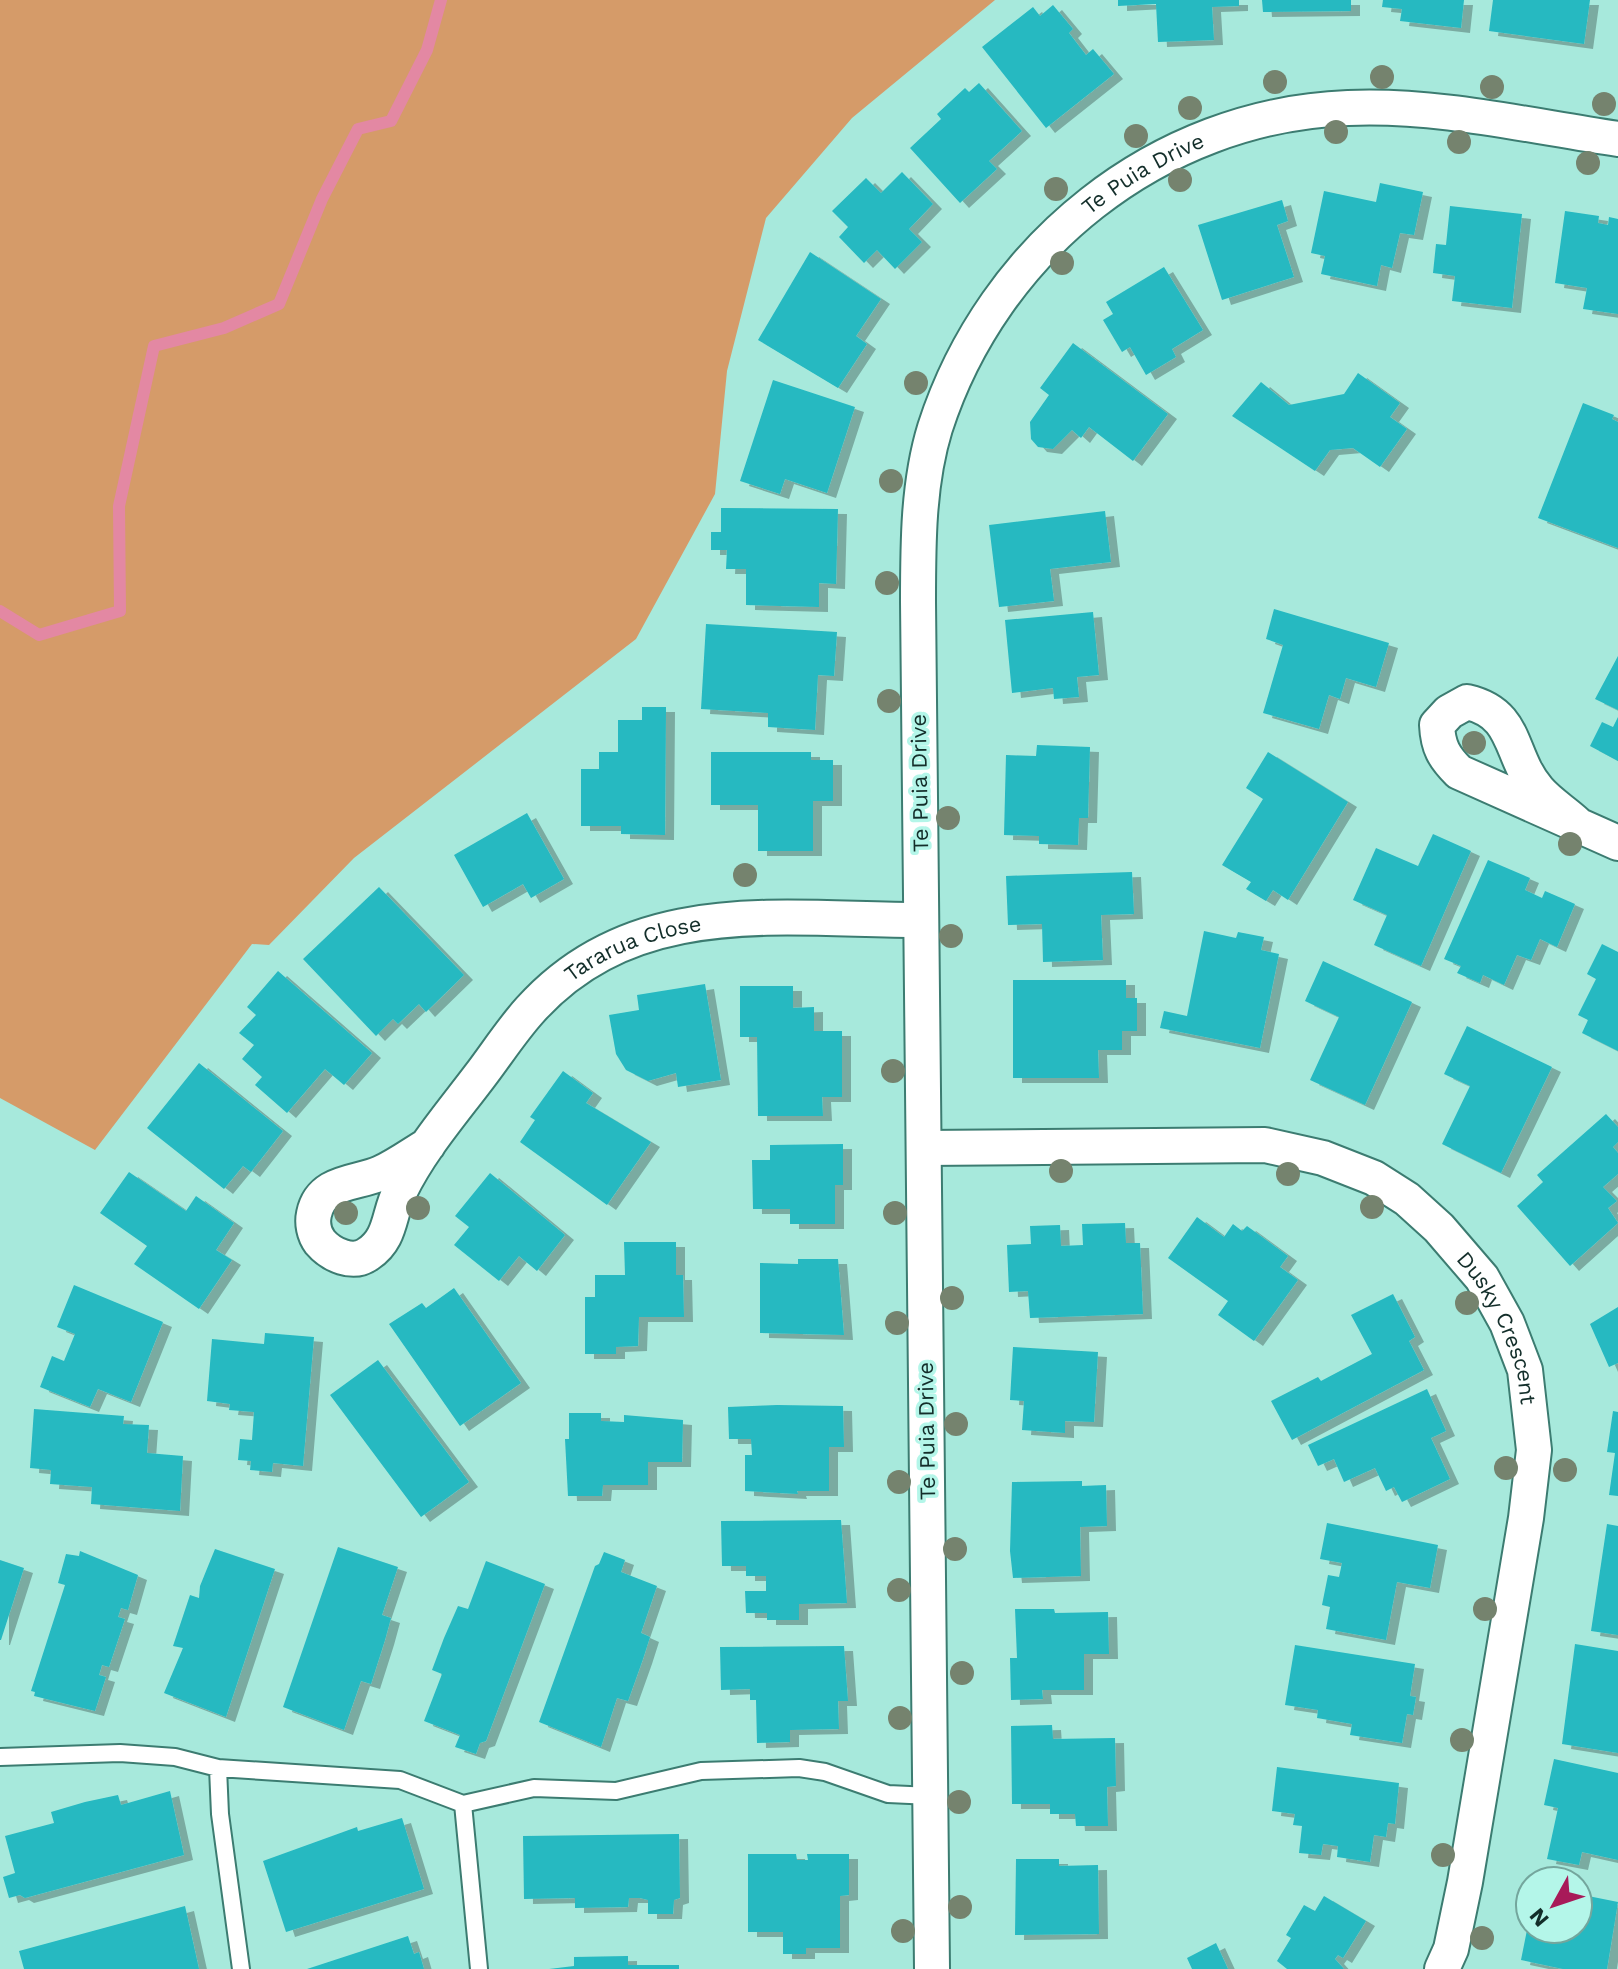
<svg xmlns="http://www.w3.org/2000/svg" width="1618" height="1969" font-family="'Work Sans',sans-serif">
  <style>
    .green { fill: #d59b69 }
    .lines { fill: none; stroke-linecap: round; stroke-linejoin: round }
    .stream { stroke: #e388a3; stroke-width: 12 }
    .building { fill: #25b9c1; filter: url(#shadow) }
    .lane-casing { stroke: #3c7c71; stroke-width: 20 }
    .street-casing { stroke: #3c7c71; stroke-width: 38 }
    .lane { stroke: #fff; stroke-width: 16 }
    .street { stroke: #fff; stroke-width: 34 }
    .tree { fill: #75836e }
    .labels { text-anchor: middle; stroke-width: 7; stroke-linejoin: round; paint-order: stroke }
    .street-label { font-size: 22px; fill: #132e2a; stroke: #b4f6e9 }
  </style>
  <defs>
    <filter id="shadow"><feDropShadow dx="9" dy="5" stdDeviation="0" flood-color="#0004"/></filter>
  </defs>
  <rect width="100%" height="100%" fill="#a7e9dc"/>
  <!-- green -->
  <path class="green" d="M0,0h995l-143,118 -86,100 -39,153 -12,123 -79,145 -282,219 -85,87 -17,-1 -157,206 -95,-52z"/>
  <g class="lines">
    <!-- stream -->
    <path class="stream" d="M0,611l39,24 81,-24 -1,-105 35,-160 70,-18 55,-24 43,-105 36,-70 33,-8 36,-71 14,-50"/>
  </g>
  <!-- building -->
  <path class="building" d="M1118,0h121v6l-27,1 2,33 -56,2 -2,-38 -38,2z
    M1262,0h89v11l-88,1z
    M1383,0h81l-3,28 -61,-7 2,-12 -20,-2z
    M1493,0h97l-6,44 -95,-13z
    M1053,5l20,24 -4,4 17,22 7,-6 21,25 -68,54 -64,-81 51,-40 7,9z
    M979,83l43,48 -33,30 8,8 -37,34 -50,-55 31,-29 -4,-5 28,-26 4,4z
    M902,172l31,32 -24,25 13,13 -27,27 -18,-19 -13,13 -25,-26 9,-10 -16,-16 34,-33 15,15z
    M1380,183l43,9 -9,43 -14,-2 -8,35 -11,-3 -4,21 -56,-12 4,-18 -14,-3 13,-62 52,11z
    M1282,200l6,21 -11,4 17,52 -72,23 -24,-75z
    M1450,206l72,8 -10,94 -60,-7 3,-25 -22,-3 3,-29 10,1z
    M1565,211l34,5 -1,7 10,2 1,-8 9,2v95l-35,-5 4,-21 -32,-5z
    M810,252l71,47 -25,37 11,8 -29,44 -80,-48z
    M1164,267l39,63 -31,19 4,8 -30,18 -16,-28 -8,5 -19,-32 10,-6 -7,-12z
    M1073,343l95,71 -35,47 -44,-34 -8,11 -9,-8 -19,19 -15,-2 -7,-8 -1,-17 19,-27 -9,-7z
    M1358,373l42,30 -10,14 17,12 -27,38 -27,-19 -23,2 -15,21 -83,-55 29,-34 28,23 55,-11z
    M773,380l82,27 -28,86 -42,-14 -5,15 -40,-13z
    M1583,403l31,12 -2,4 6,3v126l-80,-30z
    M721,508l117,1 -2,75 -17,-1v24l-73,-2v-36h-20l1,-19h-16v-18h10z
    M1105,511l6,51 -61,7 4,32 -55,6 -10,-82z
    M1274,609l115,34 -13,44 -30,-9 -6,21 -11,-4 -10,34 -56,-16 20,-68 -17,-6z
    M1093,612l6,63 -22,2 2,20 -25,2 -1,-11 -41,5 -7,-73z
    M706,624l131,8 -3,44 -16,-1 -3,55 -47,-3v-14l-67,-4z
    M1618,656v54l-23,-11z
    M642,707h24l-1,128 -44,-1v-8h-40v-57h18v-17h19v-32h24z
    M1618,717v44l-28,-15 12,-24 11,5z
    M1037,745l53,2 -2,71h-9l-1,27 -39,-1v-8l-35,-1 2,-80 30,1z
    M711,752h100v8h22v41h-20v50h-55v-46h-47z
    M1268,752l80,50 -60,98 -15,-10 -7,11 -20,-12 5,-7 -29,-17 41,-66 -17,-11z
    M527,813l37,66 -33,19 -8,-14 -40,23 -29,-52z
    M1433,834l38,17 -50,115 -47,-21 13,-30 -34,-15 23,-52 42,18z
    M1488,860l42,18 -5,12 17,8 3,-7 30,13 -18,43 -17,-8 -9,21 -14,-5 -13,30 -21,-10 -3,8 -23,-10 4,-7 -17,-7z
    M1132,872l2,42 -33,1 2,45 -60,2 -1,-38 -34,1 -2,-49z
    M379,887l85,88 -38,37 -7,-8 -21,20 -5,-5 -17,17 -73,-77z
    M1204,931l32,7 2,-6 26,5 -3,13 18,4 -19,94 -100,-20 4,-17 23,5z
    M1602,944l16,8v99l-36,-18 6,-13 -10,-5 18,-36 -9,-5z
    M1323,961l89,41 -47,103 -55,-25 29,-63 -34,-16z
    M278,971l94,82 -28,32 -19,-16 -38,44 -32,-28 7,-8 -20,-18 12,-14 -15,-12 17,-18 -9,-8z
    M1013,980h113v18h11v33h-15v19h-24l1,28h-86z
    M705,984l16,96 -43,7 -2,-14 -28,8 -22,-11 -10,-16 -7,-39 30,-5 -2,-15z
    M740,986h53v22l21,-1v24h28v66h-20l1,19h-65l-1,-79h-17z
    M1467,1026l85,41 -51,106 -59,-29 28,-58 -26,-12z
    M199,1063l84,68 -32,41 -8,-6 -19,23 -77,-61z
    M563,1071l30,22 -7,10 65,39 -44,63 -87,-63 15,-22 -5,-3z
    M1606,1114l12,13v15l-5,5 5,6v21l-15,13 14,14 -9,7 10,15 -48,43 -53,-60 26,-24 -6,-7z
    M843,1144v41h-8v39h-45v-15h-37l-1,-49h18v-15z
    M129,1172l57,39 10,-15 38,27 -18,27 16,10 -33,49 -65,-45 13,-18 -47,-33z
    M490,1173l75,62 -28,36 -18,-15 -20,25 -45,-36 15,-18 -14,-11z
    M1197,1217l27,20 9,-13 9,7 5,-5 41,30 -8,11 18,13 -44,61 -36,-26 10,-14 -60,-43z
    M1125,1223l1,20h14l3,71 -113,4 -2,-27 -19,1 -2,-47 24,-1 -1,-18 30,-1 1,21 22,-1 -1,-21z
    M624,1242h52v33h7l1,42h-45l-1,29 -22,1v7h-31v-57h10v-22h30z
    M798,1259h40l6,76 -84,-2v-70l38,1z
    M74,1285l89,37 -32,80 -33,-13 -8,18 -50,-20 12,-31 12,5 11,-27 -18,-7z
    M454,1288l67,95 -61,43 -71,-102 33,-21 4,5z
    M1393,1294l22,43 -6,4 15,29 -132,70 -21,-39 47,-24 3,4 51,-27 -21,-39z
    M1618,1307v56l-9,4 -19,-43z
    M265,1333l49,4 -11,129 -30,-3 -1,9 -22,-2 1,-9 -13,-1 2,-21 12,1 2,-28 -25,-2 1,-6 -23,-3 5,-62 52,5z
    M1013,1347l85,5 -4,70 -29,-1v12l-43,-3 2,-29 -14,-1z
    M378,1360l91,122 -48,35 -91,-122z
    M1427,1389l19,42 -15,7 19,41 -48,23 -8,-15 -8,4 -11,-23 -31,14 -10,-23 -16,7 -10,-21z
    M777,1405l66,1 1,41h-15v44h-32l1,3 -53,-3v-36h7l-1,-16h-22l-1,-32z
    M34,1409l90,7 -1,8 26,1 -2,28 36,3 -3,55 -89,-7 1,-17 -42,-3 1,-14 -21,-2z
    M1613,1411l5,1v84l-9,-1 6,-42 -8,-1z
    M569,1413h32v8l23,1v-7l59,5 -1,42h-34v23h-45l-1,11h-34l-3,-57h4z
    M1082,1481v5l24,-1 1,41 -27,1 1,49 -68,2 -3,-27 2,-69z
    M841,1520l6,83 -48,1v16h-32v-7h-21l-1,-22h21v-15h-20v-10h-24l-1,-45z
    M1327,1523l111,22 -8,43 -33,-6 -11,58 -60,-11 4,-22 -8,-2 6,-30 11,2 3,-14 -22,-4z
    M1607,1524l11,2v109l-27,-4z
    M338,1547l60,20 -16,48 9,3 -6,22 -14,44 -10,-3 -17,49 -61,-23z
    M215,1549l60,20 -49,148 -62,-24 19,-45 -10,-2 17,-51 9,3 1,-12z
    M80,1551l58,24 -10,35 -7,-2 -3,9 7,2 -16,48 -7,-2 -3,10 7,2 -11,34 -61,-15 1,-4 -4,-1 34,-106 -7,-2 8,-29 13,2z
    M604,1552l21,8 -4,12 36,14 -16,47 9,4 -7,22 -15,42 -11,-3 -16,49 -62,-25 56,-156 4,-2z
    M0,1560l24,8 -23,72h-1z
    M486,1561l59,23 -59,157 -6,2 -4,11 -21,-7 5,-12 -36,-14 18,-47 -10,-4 12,-32 14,-32 10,3z
    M1015,1609h39l1,4 53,-1 1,42h-25v36h-42l1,9 -32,1 -1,-42h7z
    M1575,1644l43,7v102l-56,-9z
    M1295,1645l120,19 -5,32 6,1 -3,18 -6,-1 -5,29 -52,-8 2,-11 -35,-6 1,-8 -33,-5z
    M844,1646l4,55h-10l1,28 -49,1v12l-33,1 -1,-43h-6v-11l-29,1 -1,-43z
    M1052,1725l1,14 62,-1 1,48 -9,1 1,39h-32l-1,-12h-25v-10h-38l-1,-78z
    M1554,1759l64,14v87l-36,-8 -3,13 -32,-6 11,-51 -14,-3z
    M1277,1767l122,16 -4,41 -7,-1 -2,14 -12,-2 -4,27 -33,-5 1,-11 -15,-2 -2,11 -22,-2 3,-27 -9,-1 2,-11 -23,-3z
    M170,1791l14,64 -159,43 -5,-3 -11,3 -6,-21 12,-4 -10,-37 49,-13 -3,-11 34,-10 33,-7 3,10z
    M402,1818l22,71 -138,43 -23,-71 94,-34 1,4z
    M679,1834l1,64 -6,2 -1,14h-25v-14l-8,-2h-11l-1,9 -53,1v-10l-51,1 -1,-63z
    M748,1854h48l1,6h11l-1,-6h42v41l-9,1v52h-34v6h-23v-22h-35z
    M1016,1859h43v7l39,-1 1,69 -84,1z
    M1578,1894l40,8 -11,67h-44l-42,-9 8,-40 1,9h48z
    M1324,1896l42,25 -23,37 -5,-3 -3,4 9,10h-57l-10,-8 14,-23 -5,-3 18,-30 11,6z
    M185,1906l14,63h-175l-5,-18z
    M408,1936l6,18 5,-2 5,17h-117z
    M1216,1943l12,26h-36l-5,-11z
    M628,1956v9h51v4h-130l25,-3v-9z"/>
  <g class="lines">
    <defs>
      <path id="lane" d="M0,1757l120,-4 55,4 43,11 182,12 63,24 71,-16 82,3 85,-20 98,-3 26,4 63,22 43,2
        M218,1768l2,46 21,155
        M463,1804l16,165"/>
      <g id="street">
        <path d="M1576,823c-12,-11 -28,-21 -38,-33 -30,-35 -19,-76 -71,-88l-18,10 -12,13c1,22 7,32 22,47l159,71"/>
        <path id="s1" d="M428,1145c-15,9 -30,20 -47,28 -24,11 -60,7 -67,41 -2,9 0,20 6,28 11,13 33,23 48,12 24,-16 20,-40 32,-63 20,-41 51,-77 79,-114 17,-22 32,-46 51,-67 104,-116 251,-90 391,-90"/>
        <path id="s2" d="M924,1148l341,-3 58,13 51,20 33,21 32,29 43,50 25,45 18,47 9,80 -8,68 -61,364 -14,67 -9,20"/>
        <path id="s3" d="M932,1969l-14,-1367c0,-58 0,-119 17,-174 58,-180 223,-313 413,-320 90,-4 181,18 270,31"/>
      </g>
    </defs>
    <!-- lane casing -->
    <use href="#lane" class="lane-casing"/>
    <!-- street casing -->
    <use href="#street" class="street-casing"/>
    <!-- lane -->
    <use href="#lane" class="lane"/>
    <!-- street -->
    <use href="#street" class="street"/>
  </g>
  <!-- trees -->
  <g class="tree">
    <circle cx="1382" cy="77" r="12"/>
    <circle cx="1275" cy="82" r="12"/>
    <circle cx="1492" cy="87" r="12"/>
    <circle cx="1604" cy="104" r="12"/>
    <circle cx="1190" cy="108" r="12"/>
    <circle cx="1336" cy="132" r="12"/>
    <circle cx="1136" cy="136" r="12"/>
    <circle cx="1459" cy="142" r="12"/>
    <circle cx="1588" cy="163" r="12"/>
    <circle cx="1180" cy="180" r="12"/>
    <circle cx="1056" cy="189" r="12"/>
    <circle cx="1062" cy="263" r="12"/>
    <circle cx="916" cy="383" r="12"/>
    <circle cx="891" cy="481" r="12"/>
    <circle cx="887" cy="583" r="12"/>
    <circle cx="889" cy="701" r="12"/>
    <circle cx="1474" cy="743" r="12"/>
    <circle cx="948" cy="818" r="12"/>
    <circle cx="1570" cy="844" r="12"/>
    <circle cx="745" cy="875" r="12"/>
    <circle cx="951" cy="936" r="12"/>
    <circle cx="893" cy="1071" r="12"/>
    <circle cx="1061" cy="1171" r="12"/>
    <circle cx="1288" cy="1174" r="12"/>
    <circle cx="1372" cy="1207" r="12"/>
    <circle cx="418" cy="1208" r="12"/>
    <circle cx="346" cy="1213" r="12"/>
    <circle cx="895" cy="1213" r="12"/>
    <circle cx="952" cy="1298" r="12"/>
    <circle cx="1467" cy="1303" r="12"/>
    <circle cx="897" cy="1323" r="12"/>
    <circle cx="956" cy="1424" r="12"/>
    <circle cx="1506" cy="1468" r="12"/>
    <circle cx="1565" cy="1470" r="12"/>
    <circle cx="899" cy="1482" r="12"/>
    <circle cx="955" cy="1549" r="12"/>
    <circle cx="899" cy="1590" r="12"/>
    <circle cx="1485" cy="1609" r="12"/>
    <circle cx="962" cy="1673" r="12"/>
    <circle cx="900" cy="1718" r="12"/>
    <circle cx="1462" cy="1740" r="12"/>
    <circle cx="959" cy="1802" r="12"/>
    <circle cx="1443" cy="1855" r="12"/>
    <circle cx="960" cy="1907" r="12"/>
    <circle cx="903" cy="1931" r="12"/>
    <circle cx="1482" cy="1938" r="12"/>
  </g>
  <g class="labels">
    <!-- street labels -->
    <g class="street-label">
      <text dy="8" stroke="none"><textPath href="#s3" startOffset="1880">Te Puia Drive</textPath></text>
      <text transform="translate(919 783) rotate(-91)" y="8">Te Puia Drive</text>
      <text dy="8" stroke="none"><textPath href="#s1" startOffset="640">Tararua Close</textPath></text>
      <text dy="8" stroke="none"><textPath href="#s2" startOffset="656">Dusky Crescent</textPath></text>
      <text transform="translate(926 1431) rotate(-91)" y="8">Te Puia Drive</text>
    </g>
  </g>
  <!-- north arrow -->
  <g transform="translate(1554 1905) rotate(230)"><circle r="38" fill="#b4f6e9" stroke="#74a69d" stroke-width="2"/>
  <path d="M0-6L14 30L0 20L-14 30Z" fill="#a81a59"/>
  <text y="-12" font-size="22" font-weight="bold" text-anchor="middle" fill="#132e2a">N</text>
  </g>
</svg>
